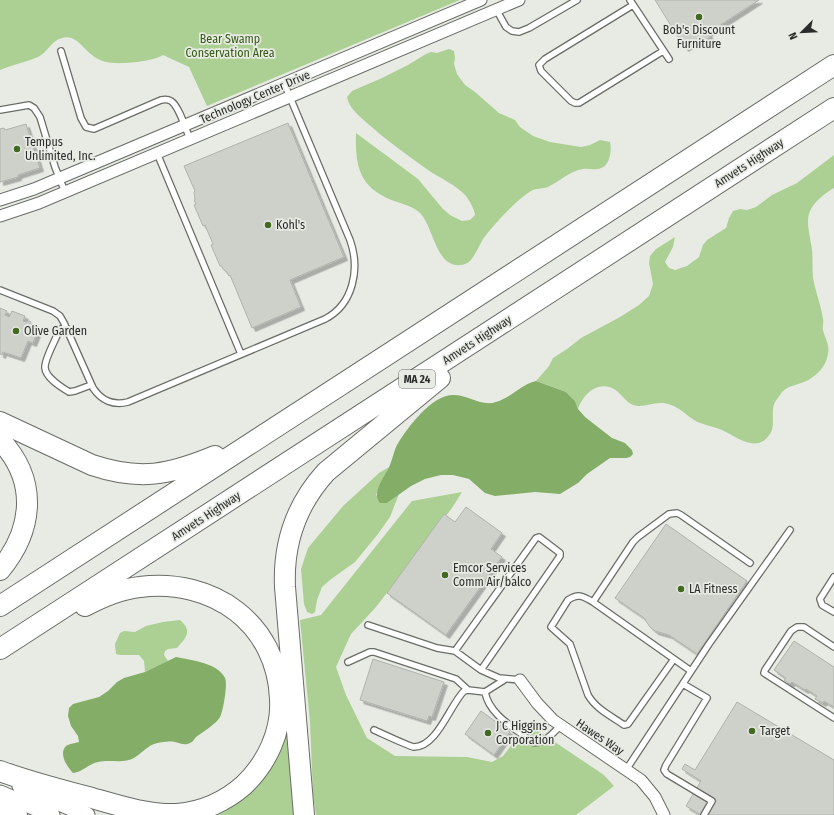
<svg xmlns="http://www.w3.org/2000/svg" width="834" height="815" font-family="'Fira Sans Condensed',sans-serif">
  <style>
    .green { fill: #acd094 }
    .water { fill: #84ad68 }
    .building { fill: #cdd1ca; stroke: #afb3ac; filter: url(#shadow) }
    .lines { fill: none; stroke-linecap: round; stroke-linejoin: round }
    .lane-casing { stroke: #696d66; stroke-width: 8 }
    .street-casing { stroke: #696d66; stroke-width: 13 }
    .secondary-casing { stroke: #696d66; stroke-width: 17 }
    .highway-casing { stroke: #696d66; stroke-width: 22 }
    .lane { stroke: #fff; stroke-width: 5.5 }
    .street { stroke: #fff; stroke-width: 11 }
    .secondary { stroke: #fff; stroke-width: 15 }
    .highway { stroke: #fff; stroke-width: 20 }
    .poi-dot { fill: #426822; stroke: #e7ebe4; stroke-width: 1.5 }
    .labels { text-anchor: middle; stroke-width: 3.5; stroke-linejoin: round; paint-order: stroke }
    .shield { fill: #e7ebe4; stroke: #636662; stroke-width: 1 }
    .shield-label { font-size: 11px; font-weight: bold; fill: #2b2d2a }
    .poi-label { font-size: 12px; fill: #2b2d2a; stroke: #e7ebe4; text-anchor: start }
    .park-label { font-size: 12px; fill: #365b13; stroke: #e7ebe4 }
    .street-label { font-size: 12px; fill: #2b2d2a; stroke: #e7ebe4 }
  </style>
  <defs>
    <filter id="shadow"><feDropShadow dx="3.5" dy="3.5" stdDeviation="0" flood-color="#0004"/></filter>
  </defs>
  <rect width="100%" height="100%" fill="#e7ebe4"/>
  <!-- green -->
  <path class="green" d="M0,0h460l-253,106 -18,-39 -26,-12c-11,7 -45,10 -57,7 -4,-1 -11,-4 -14,-7 -10,-7 -16,-21 -30,-17 -10,2 -15,15 -24,19 -12,5 -26,8 -38,13z
    M449,49l5,2 1,7 -1,6 3,10 8,11 10,7 24,21 16,7 5,7 13,9 17,6 31,5 9,-2 10,-5 10,2c2,8 0,23 -9,26 -6,3 -12,0 -18,1 -13,2 -23,12 -35,18 -5,2 -11,1 -15,3 -14,7 -40,35 -50,49 -4,7 -8,17 -14,23 -2,1 -6,3 -8,3 -25,3 -27,-36 -40,-51 -7,-7 -15,-9 -24,-12 -37,-13 -42,-33 -41,-69l62,46 25,30 7,6 12,6 8,-1 5,-5c-1,-7 -5,-13 -9,-19 -10,-11 -26,-18 -38,-26 -21,-15 -42,-30 -61,-47 -8,-7 -18,-15 -20,-26l5,-6 30,-13 26,-13 18,-11 5,-2 6,1z
    M834,155v33c-9,5 -20,14 -24,23 -5,11 1,28 2,39 1,9 0,17 1,27 2,14 8,28 10,42 1,3 -1,8 0,11 2,8 7,16 5,24 -2,13 -12,23 -24,28 -8,3 -16,4 -22,10 -2,3 -5,7 -7,10 -5,9 1,24 -5,32 -13,20 -33,3 -48,-4 -9,-4 -20,-5 -28,-10 -8,-5 -14,-12 -23,-15 -15,-6 -26,4 -38,0 -8,-3 -13,-14 -21,-17 -16,-7 -29,7 -34,21l-3,-8 -9,-9 -30,-11 13,-15 4,-8 14,-9 14,-11 39,-21 19,-12 10,-9 4,-12 -4,-21 1,-7 6,-7 19,-12 -2,10 -8,15 4,6 6,2 12,-4 12,-9 4,-12 4,-5 19,-12 3,-10 4,-7 7,-2 7,1 9,-3 16,-12 25,-12z
    M389,467l-13,28 11,8 12,-9 -9,23 -12,17 -23,28 -25,18 -8,7 -5,13 -2,12 -3,2 -5,-2 -3,-8 -3,-35 7,-21 35,-42 36,-33z
    M462,492l-10,16 -76,99 -25,27 -15,33 10,28 21,43 28,18 72,1 25,5 11,-6 25,-32 76,51 10,11 -38,29h-260l-3,-20 -3,-73 -10,-102 21,-5 91,-114z
    M180,620c13,11 6,18 -3,28l-9,1 -3,2 -1,4 4,6 -23,11 -1,-11 -5,-6h-19l-4,-1 -1,-10 5,-11 4,-2 11,1 11,-6 17,-4z
    M286,715l11,100h-91l10,-3z"/>
  <!-- water -->
  <path class="water" d="M536,381l30,11 9,9 3,8 7,8 27,21 13,5 7,7 1,4 -3,3 -4,1h-16l-23,16 -9,9 -18,11 -25,-2 -40,4 -10,-3 -16,-14 -16,-4h-12l-16,4 -14,7 -24,17h-7c-8,-9 2,-23 7,-32 5,-8 6,-18 10,-26 10,-17 34,-49 55,-50 15,-1 29,12 44,7 15,-4 24,-17 40,-21z
    M176,657c15,3 42,6 49,21 3,5 -2,34 -5,39 -4,7 -17,15 -24,20 -2,2 -3,5 -6,6 -6,3 -9,0 -15,-1 -6,-1 -15,0 -21,2 -8,3 -13,10 -20,14 -10,6 -25,1 -36,4 -10,2 -15,10 -25,11 -5,-5 -15,-19 -7,-27 3,-2 9,-3 13,-4l-1,-6 -7,-10 -3,-10 1,-8 4,-4 26,-7 9,-6 9,-9 7,-4 21,-6z"/>
  <!-- building -->
  <path class="building" d="M655,0h104l-51,33 2,4 -9,7 -3,-4 -13,8z
    M288,123l56,134 -54,23 11,27 -49,21 -22,-53 -1,1 -2,-4h-1l-5,-6h-1l-9,-21 2,-1 -8,-19 -2,1 -9,-21 2,-1 -2,-4h1l-1,-8 1,-1 -11,-25z
    M26,124l14,44 -22,7v2l-18,5v-53l4,-1 1,2z
    M0,308l7,3 -2,4 4,2 3,-6 13,5 -2,5 3,1 4,-1 3,6 -5,3 9,3 -4,10 -5,-2 -7,17 -18,-6 -1,3 -2,-1z
    M466,507l36,26 -11,16 11,8 -56,78 -59,-42 57,-79 11,8z
    M666,524l81,57 -50,73 -28,-19 -14,-4 -5,-4 -6,-9 -29,-20z
    M794,641l40,26v40l-10,-6 -1,2 -8,-4 2,-3 -11,-7 -1,1 -13,-8 -2,2 -6,-4 2,-2 -12,-8z
    M373,659l71,23 -12,35 -3,-1 -2,5 -67,-21z
    M737,702l97,58v55h-133l-15,-9 15,-25 -19,-12 3,-5 10,6z
    M481,711l29,21 -16,23 -29,-21z"/>
  <g class="lines">
    <defs>
      <path id="lane" d="M630,0l39,59
        M633,5l-88,54 -6,6 2,6 30,30 4,2h4l84,-52
        M496,9l10,18 6,4 7,1 10,-4 48,-28
        M61,51l20,67 5,9 8,2 67,-29c4,-1 7,-1 10,1 8,5 15,29 19,38
        M0,110l29,-5 5,3 6,9 15,50 10,25
        M157,153l84,201
        M0,290l53,21 7,5 4,7 29,65c8,12 20,18 35,14l197,-83c29,-15 35,-51 25,-79l-66,-157
        M66,327l-5,2 -3,4c-3,8 -14,27 -13,35 1,10 16,19 24,24l6,-1 16,-6
        M834,577l-14,22 2,6 12,7
        M593,602c-10,-6 -15,-9 -25,-2l-17,27 19,17 18,51c8,14 23,21 36,30l4,-1 46,-65
        M368,625l69,23 18,3 26,19 18,8 21,2
        M834,647l-30,-20h-7l-6,4 -26,39 -1,3 70,45
        M455,651l81,-113 3,-1 21,16v3l-79,114
        M348,662l22,-10h4l82,27 12,11
        M691,671l-98,-69 40,-60 5,-5 31,-23 8,-1 4,2 69,48
        M683,684l24,14 -41,67 -2,5 3,4 45,27 -8,14
        M485,692c4,23 30,36 47,50 12,3 21,-9 29,-17
        M374,730c7,3 34,16 40,17 23,0 36,-42 50,-56l4,-1 17,2 19,-12
        M626,770l83,-126 81,-114"/>
      <path id="street" d="M0,200l34,-11 447,-189
        M0,216l39,-13 480,-203
        M520,680l17,23 16,17 88,60 14,17 9,18"/>
      <path id="secondary" d="M20,786l67,29
        M0,793l52,22"/>
      <path id="highway" d="M0,422l92,43c48,16 77,10 123,-9
        M0,440c38,40 34,89 0,130
        M0,606l834,-541
        M0,649l834,-541
        M0,771c30,11 61,19 92,27 28,8 56,17 85,16 25,-2 49,-13 67,-29 23,-22 38,-54 36,-86 -3,-76 -67,-121 -140,-112 -20,2 -38,10 -55,19
        M0,803l17,12
        M304,815l-19,-228c-2,-44 11,-82 41,-115l114,-94"/>
    </defs>
    <!-- lane casing -->
    <use href="#lane" class="lane-casing"/>
    <!-- street casing -->
    <use href="#street" class="street-casing"/>
    <!-- secondary casing -->
    <use href="#secondary" class="secondary-casing"/>
    <!-- highway casing -->
    <use href="#highway" class="highway-casing"/>
    <!-- lane -->
    <use href="#lane" class="lane"/>
    <!-- street -->
    <use href="#street" class="street"/>
    <!-- secondary -->
    <use href="#secondary" class="secondary"/>
    <!-- highway -->
    <use href="#highway" class="highway"/>
  </g>
  <!-- markers -->
  <g class="poi-dot">
    <circle cx="699" cy="17" r="4"/>
    <circle cx="17" cy="149" r="4"/>
    <circle cx="268" cy="225" r="4"/>
    <circle cx="16" cy="331" r="4"/>
    <circle cx="445" cy="575" r="4"/>
    <circle cx="681" cy="589" r="4"/>
    <circle cx="752" cy="731" r="4"/>
    <circle cx="488" cy="733" r="4"/>
  </g>
  <g class="labels">
    <!-- shield labels -->
    <rect class="shield" x="399" y="370" width="36" height="18" rx="3"/>
    <g class="shield-label">
      <text x="417" y="383">MA 24</text>
    </g>
    <!-- poi labels -->
    <g class="poi-label">
      <text x="699" y="34" text-anchor="middle">Bob's Discount<tspan x="699" dy="14">Furniture</tspan></text>
      <text x="25" y="146">Tempus<tspan x="25" dy="14">Unlimited, Inc.</tspan></text>
      <text x="276" y="229">Kohl's</text>
      <text x="24" y="335">Olive Garden</text>
      <text x="453" y="572">Emcor Services<tspan x="453" dy="14">Comm Air/balco</tspan></text>
      <text x="689" y="593">LA Fitness</text>
      <text x="496" y="730">J C Higgins<tspan x="496" dy="14">Corporation</tspan></text>
      <text x="760" y="735">Target</text>
    </g>
    <!-- park labels -->
    <g class="park-label">
      <text x="230" y="43">Bear Swamp<tspan x="230" dy="14">Conservation Area</tspan></text>
    </g>
    <!-- street labels -->
    <g class="street-label">
      <text transform="translate(255 97) rotate(-23)" y="4">Technology Center Drive</text>
      <text transform="translate(749 163) rotate(-33)" y="4">Amvets Highway</text>
      <text transform="translate(477 340) rotate(-33)" y="4">Amvets Highway</text>
      <text transform="translate(206 516) rotate(-33)" y="4">Amvets Highway</text>
      <text transform="translate(600 737) rotate(34)" y="4">Hawes Way</text>
    </g>
  </g>
  <!-- north arrow -->
  <g transform="translate(802 32) rotate(246)" stroke="#e7ebe4" stroke-width="3" paint-order="stroke">
  <path d="M0-3L7 15L0 10L-7 15Z" fill="#2b2d2a"/>
  <text y="-6" font-size="11" font-weight="bold" text-anchor="middle" fill="#2b2d2a">N</text>
  </g>
</svg>
